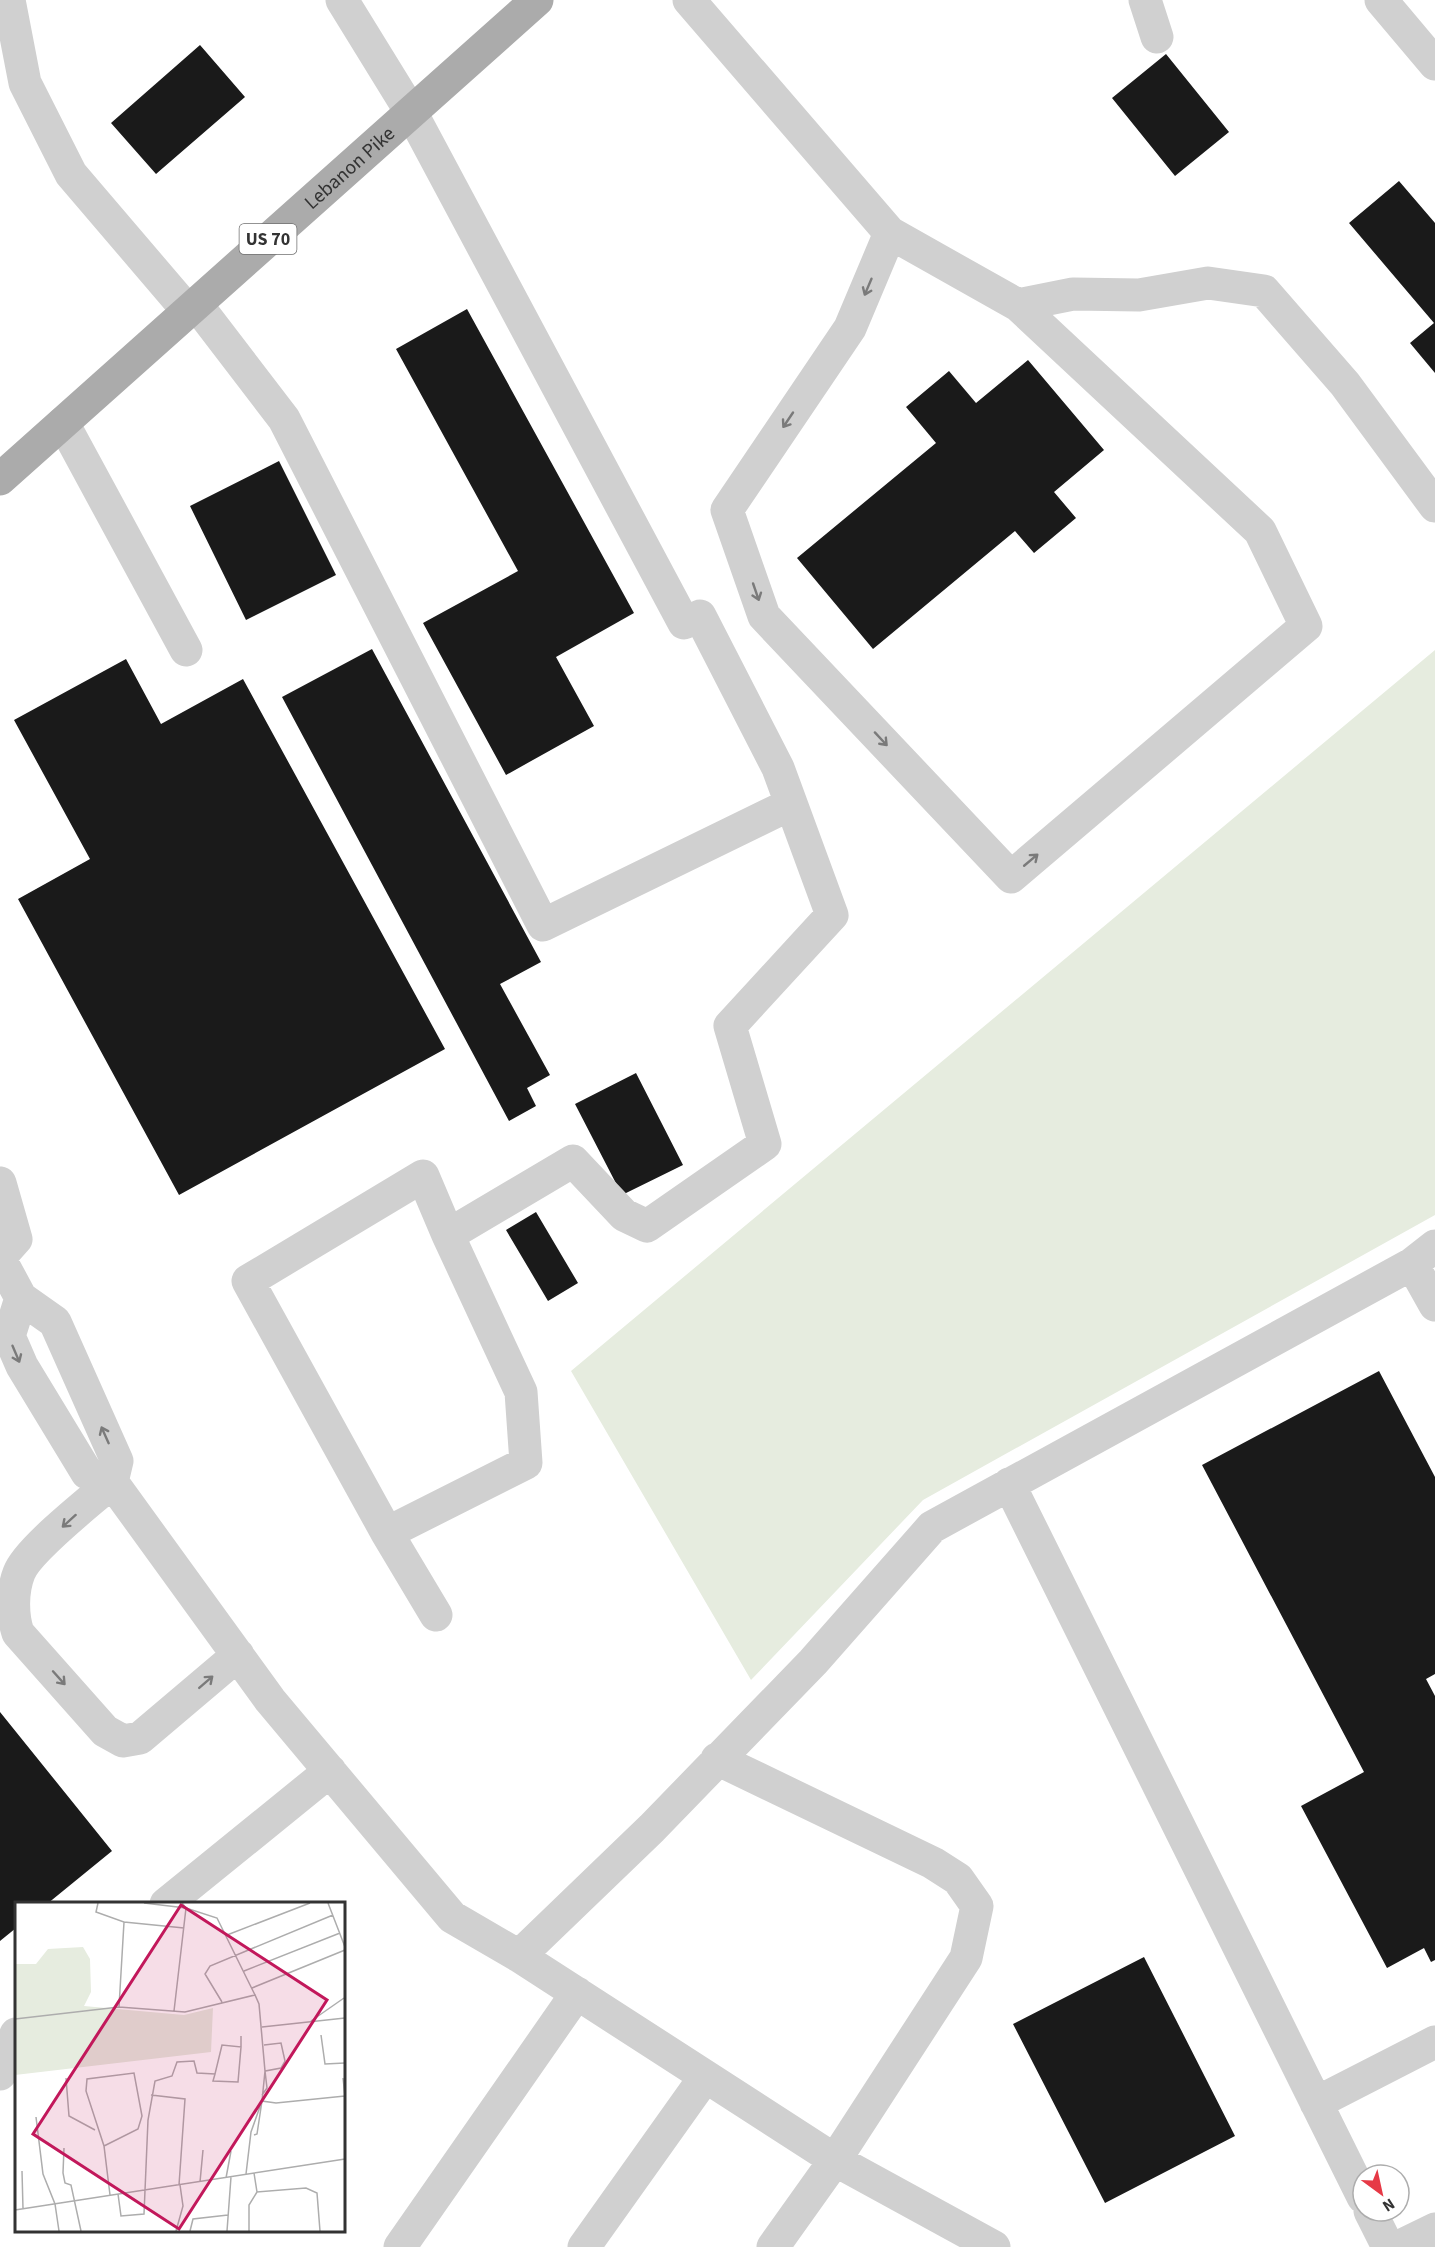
<svg xmlns="http://www.w3.org/2000/svg" width="1435" height="2247" font-family="'Source Sans 3',sans-serif">
  <style>
    .green { fill: #e6ecdf }
    .building { fill: #1a1a1a }
    .lines { fill: none; stroke-linecap: round; stroke-linejoin: round }
    .minor { stroke: #d0d0d0; stroke-width: 33 }
    .major { stroke: #ababab; stroke-width: 33 }
    .oneway { stroke: #7a7a7a }
    .labels { text-anchor: middle; stroke-width: 6; stroke-linejoin: round; paint-order: stroke }
    .shield { fill: #fff; stroke: #707070; stroke-width: 1.5 }
    .shield-label { font-size: 18px; font-weight: bold; fill: #333 }
    .street-label { font-size: 20px; fill: #333; stroke: #fff }
    .inset-road { fill: none; stroke: #adadad; stroke-width: 1.5 }
    .view { fill: #c2185b; fill-opacity: 0.15; stroke: #c2185b; stroke-width: 3 }
    .inset-edge { fill: none; stroke: #333; stroke-width: 3 }
  </style>
  <rect width="100%" height="100%" fill="#fff"/>
  <!-- green -->
  <path class="green" d="M1435,650v565l-512,285 -172,180 -180,-309z"/>
  <!-- building -->
  <path class="building" d="M200,45l45,52 -89,77 -45,-51z
    M1166,54l63,78 -54,44 -63,-78z
    M1399,181l36,42v150l-25,-30 24,-20 -85,-100z
    M467,309l167,304 -78,44 38,69 -88,49 -83,-152 95,-52 -122,-222z
    M1028,360l76,90 -50,42 22,26 -42,35 -19,-22 -142,118 -76,-91 139,-115 -30,-36 43,-36 27,32z
    M279,461l57,114 -90,45 -56,-114z
    M372,649l169,313 -41,22 50,91 -23,13 9,18 -27,15 -227,-424z
    M126,659l35,65 82,-45 202,370 -266,146 -161,-296 72,-40 -76,-139z
    M636,1073l47,92 -61,30 -47,-91z
    M536,1212l42,71 -30,18 -42,-71z
    M1379,1371l56,106v197l-9,5 9,17v264l-4,2 -7,-14 -37,20 -86,-162 63,-34 -162,-307z
    M0,1712l112,139 -65,53h-31v24l-16,13z
    M1144,1957l91,179 -130,67 -92,-179z"/>
  <g class="lines">
    <!-- minor -->
    <path class="minor" d="M9,0l16,83 46,91 117,137
      M342,0l69,112 273,511 16,-7 78,152 54,147 -102,111 35,118 -118,82 -23,-11 -51,-54 -125,74 73,157 5,71 -139,70 49,82
      M689,0l201,233 128,72 242,226 46,95 -295,251 -247,-261 -37,-106 123,-182 40,-95
      M1145,0l12,37
      M1381,0l54,64
      M196,304l88,115 259,506 248,-121
      M1018,305l55,-11 66,1 69,-12 56,8 81,93 90,122
      M63,423l123,227
      M0,1183l16,56 -16,18
      M0,1259l21,39 34,24 62,139 -5,21 -25,-9 -65,-107 -13,-30 12,-38
      M1412,1264l23,41
      M1009,1484l354,713
      M387,1533l-139,-252 175,-105 25,59
      M238,1655l-98,83 -17,3 -18,-10 -87,-98c-6,-18 -6,-42 1,-60 9,-24 72,-72 93,-91l158,218 182,217 67,39 133,-128 161,-166 119,-135 480,-263 23,-18
      M717,1759l216,104 25,16 19,27 -11,52 -131,202 -62,87
      M166,1904l164,-133
      M519,1956l316,204 159,87
      M0,2074l16,-40
      M1316,2103l119,-61
      M1370,2211l18,36
      M400,2247l177,-254
      M584,2247l121,-170
      M1398,2247l37,-18"/>
    <!-- major -->
    <path class="major" id="s1" d="M0,479l537,-479"/>
  </g>
  <!-- one-way arrows -->
  <defs><path id="oneway-shaft" d="M-6 0H5M1.5-3L5.5 0L1.5 3" fill="none" stroke-width="1.6" stroke-linecap="round" stroke-linejoin="round" transform="scale(1.5)"/></defs>
  <g class="oneway">
    <use href="#oneway-shaft" transform="translate(868 287) rotate(113)"/>
    <use href="#oneway-shaft" transform="translate(788 420) rotate(124)"/>
    <use href="#oneway-shaft" transform="translate(756 592) rotate(71)"/>
    <use href="#oneway-shaft" transform="translate(881 739) rotate(47)"/>
    <use href="#oneway-shaft" transform="translate(1031 860) rotate(-40)"/>
    <use href="#oneway-shaft" transform="translate(16 1354) rotate(67)"/>
    <use href="#oneway-shaft" transform="translate(105 1435) rotate(-114)"/>
    <use href="#oneway-shaft" transform="translate(69 1521) rotate(138)"/>
    <use href="#oneway-shaft" transform="translate(59 1678) rotate(48)"/>
    <use href="#oneway-shaft" transform="translate(206 1682) rotate(-41)"/>
  </g>
  <g class="labels">
    <!-- shield labels -->
    <rect class="shield" x="239.5" y="224" width="57" height="30" rx="4.5"/>
    <g class="shield-label">
      <text x="268" y="245">US 70</text>
    </g>
    <!-- street labels -->
    <g class="street-label">
      <text dy="7" stroke="none"><textPath href="#s1" startOffset="468">Lebanon Pike</textPath></text>
    </g>
  </g>
  <!-- overview -->
  <g transform="translate(15 1902)">
    <rect width="330" height="330" fill="#fff"/>
    <path d="M68,45l7,12 1,33 -7,14 100,9 29,-7 -2,44 -196,23v-111h21l12,-15z" fill="#e6ecdf"/>
    <path class="inset-road" d="M83,1l-2,9 28,10 -5,85M129,1l42,5 31,10 38,77M313,1l17,44M109,20l60,6M212,33l83,-32M229,69l96,-38M237,86l93,-38M207,100l-17,-28 5,-8 123,-51M159,109l12,-103 -4,-5M0,117l104,-12 66,5 70,-17 4,9 6,67 16,-3 4,-7 -4,-18 -17,2M296,119l33,-23M247,125l83,-9M306,133l4,29 20,-1M200,172l-2,7 25,1 3,-35M51,176l3,38 26,14M328,176l2,18M136,193l34,4 -6,86M247,193l5,-7 -2,-17 -3,30 14,2 69,-7M21,215l7,57 12,30 4,27M89,244l34,-17 4,-13 -8,-43 -47,6 -1,12 18,55 6,49M49,246l-1,25 2,10 6,2 10,46M7,269l1,38M239,271l3,19 49,-4 11,5 3,38M231,272l5,-42 11,-31 -5,33 -3,1M211,276l5,-27M185,280l3,-32M103,292l3,22 23,-2 4,-94 7,-39 17,-5 5,-14 17,-1 3,12 18,1 7,-29 19,2v-11M0,308l330,-51M161,329l7,-25 -3,-21M175,329l3,-12 35,-4M212,329l4,-54M234,329v-26l8,-13"/>
    <path class="view" d="M166,3l146,95 -148,229 -146,-95z"/>
    <rect width="330" height="330" class="inset-edge"/>
  </g>
  <!-- north arrow -->
  <g transform="translate(1381 2193) rotate(147)"><circle r="28" fill="#ffffff" stroke="#adadad" stroke-width="1.5"/>
  <path d="M0-4.5L10 22L0 15L-10 22Z" fill="#e63946"/>
  <text y="-9" font-size="16" font-weight="bold" text-anchor="middle" fill="#333333">N</text>
  </g>
</svg>
